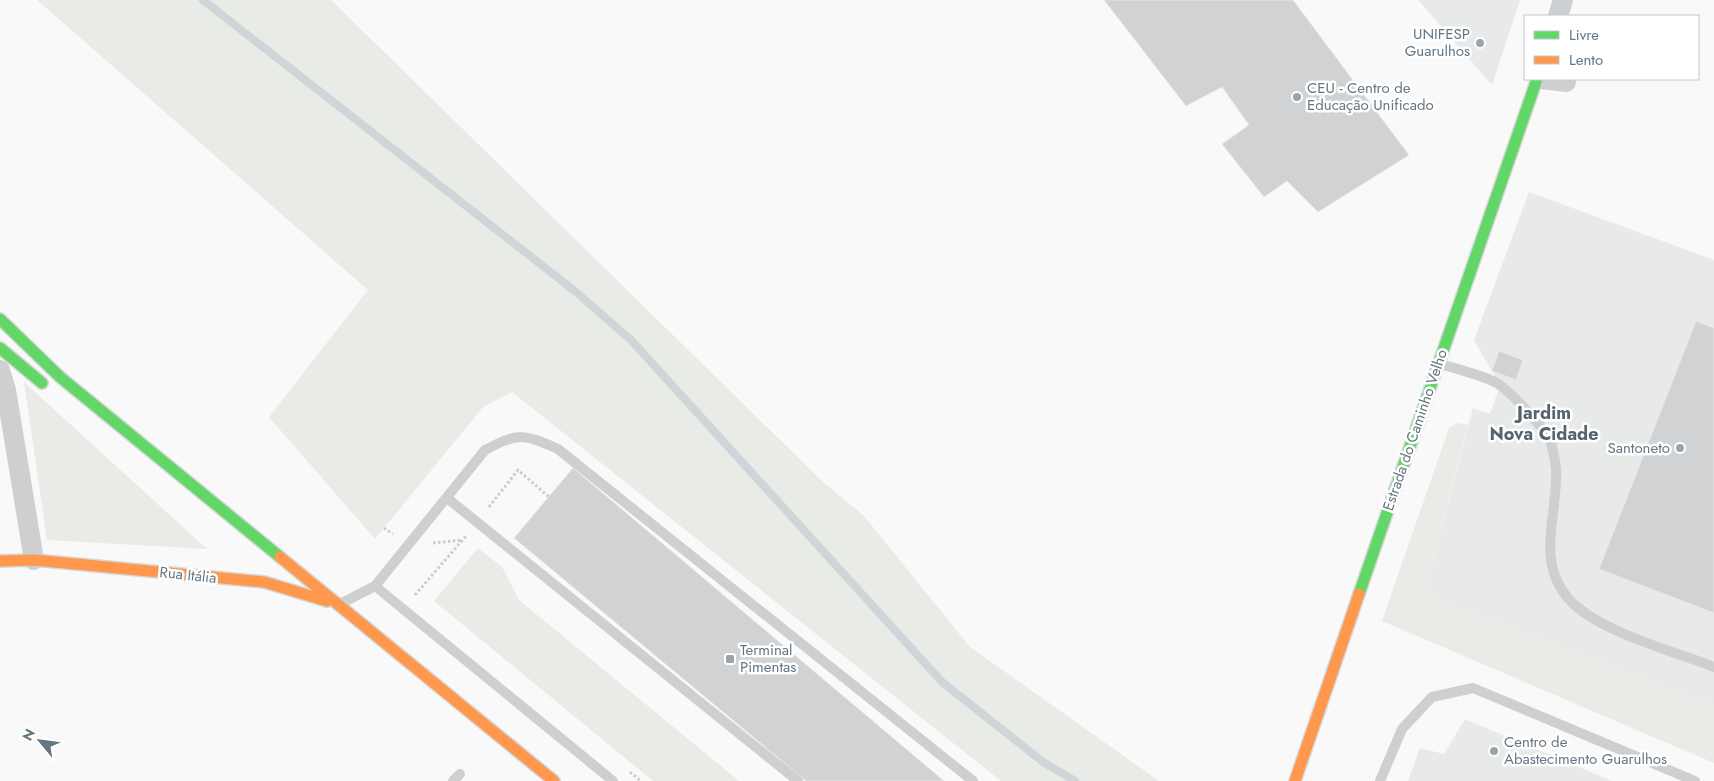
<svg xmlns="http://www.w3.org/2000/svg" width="1714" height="781" font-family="Jost,sans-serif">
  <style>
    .built { fill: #e8e9e9 }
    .green { fill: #e8ebe6 }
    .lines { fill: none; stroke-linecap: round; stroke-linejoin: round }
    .stream { stroke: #ced6d9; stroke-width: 8 }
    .building { fill: #d0d2d3; stroke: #e8e8e8 }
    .fast-casing { stroke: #d5d6d7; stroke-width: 14 }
    .slow-casing { stroke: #d5d6d7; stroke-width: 14 }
    .path { stroke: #cbcccd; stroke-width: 3; stroke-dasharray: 2.5 2.5; stroke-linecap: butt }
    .lane { stroke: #cecfd0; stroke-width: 10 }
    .street { stroke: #cecfd0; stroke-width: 20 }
    .fast { stroke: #63d668; stroke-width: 11 }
    .slow { stroke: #ff974d; stroke-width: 11 }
    .poi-dot { fill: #99a4ac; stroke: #fff; stroke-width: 2 }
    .labels { text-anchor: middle; stroke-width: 5; stroke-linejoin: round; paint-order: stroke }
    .poi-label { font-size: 15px; fill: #657683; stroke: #fff; text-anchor: start }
    .street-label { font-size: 15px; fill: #657683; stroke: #fff }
    .quarter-label { font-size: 18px; font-weight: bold; fill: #57646e; stroke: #fff }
  </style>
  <rect width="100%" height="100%" fill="#f9f9f9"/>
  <!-- built -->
  <path class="built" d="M1418,0h102l-28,85z
    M1529,192l185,68v446l-290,-111 49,-187 17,6 10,-29 -26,-45z
    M1465,719l147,62h-204l12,-33 24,6z"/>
  <!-- green -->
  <path class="green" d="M37,0h294l492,482 41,34 106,131 189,134h-158l-489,-389 -29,15 -108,132 -106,-122 99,-127z
    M24,382l183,167 -160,-9z
    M1457,423l11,2 -44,170 290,111v57l-332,-142 67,-193z
    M478,548l24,19 17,33 220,181h-86l-219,-180z"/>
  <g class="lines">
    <!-- stream -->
    <path class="stream" d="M203,0l373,292 55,48 311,342 101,80 32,19"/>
  </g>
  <!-- building -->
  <path class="building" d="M1104,0h189l116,155 -91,57 -31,-31 -23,16 -42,-53 27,-19 -27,-38 -36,19z
    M1696,321l18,7v285l-115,-44z
    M1499,351l24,9 -7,20 -24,-9z
    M573,468l371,313h-138l-292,-243z"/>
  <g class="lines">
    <defs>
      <path id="fast" d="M0,319l60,58 220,180
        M0,348l42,35
        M1359,594l178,-515"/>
      <path id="slow" d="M280,557l274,224
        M0,561l34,-1 230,22 63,19
        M1295,781l64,-187"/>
    </defs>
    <!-- fast casing -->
    <use href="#fast" class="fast-casing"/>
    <!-- slow casing -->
    <use href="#slow" class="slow-casing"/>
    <!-- path -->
    <path class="path" d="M489,507l29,-37 31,27
      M384,528l9,6
      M433,543l29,-3
      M415,595l51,-59
      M630,772l11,9"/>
    <!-- lane -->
    <path class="lane" d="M1441,364c14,5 50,13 60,22 11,8 47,45 50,57 3,11 6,26 5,37 -1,42 -18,81 11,117 28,34 106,54 147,70
      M447,498l351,283
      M375,586l238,195
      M340,604l35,-18 110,-136c34,-18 39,-16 73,-1l415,332
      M453,781l7,-7
      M1380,781l22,-52 30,-32 41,-9 222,93"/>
    <!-- street -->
    <path class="street" d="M1558,16l5,-16
      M1542,79l24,3
      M0,370l6,20 28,170"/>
    <!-- fast -->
    <use href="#fast" class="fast"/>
    <!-- slow -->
    <use href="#slow" class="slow"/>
  </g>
  <!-- markers -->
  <g class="poi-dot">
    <circle cx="1480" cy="43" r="5"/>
    <circle cx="1297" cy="97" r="5"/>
    <circle cx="1680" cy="448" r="5"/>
    <rect x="725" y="654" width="10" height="10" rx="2.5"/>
    <circle cx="1494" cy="751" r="5"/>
  </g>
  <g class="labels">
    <!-- poi labels -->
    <g class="poi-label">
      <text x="1470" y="39" text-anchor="end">UNIFESP<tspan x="1470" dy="17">Guarulhos</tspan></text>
      <text x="1307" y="93">CEU - Centro de<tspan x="1307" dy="17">Educação Unificado</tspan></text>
      <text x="1670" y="453" text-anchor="end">Santoneto</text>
      <text x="740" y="655">Terminal<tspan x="740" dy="17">Pimentas</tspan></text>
      <text x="1504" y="747">Centro de<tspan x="1504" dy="17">Abastecimento Guarulhos</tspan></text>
    </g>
    <!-- street labels -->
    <g class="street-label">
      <text transform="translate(1415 430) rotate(-71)" y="5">Estrada do Caminho Velho</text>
      <text transform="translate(188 575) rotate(6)" y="5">Rua Itália</text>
    </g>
    <!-- quarter labels -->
    <g class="quarter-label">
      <text x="1544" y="419">Jardim<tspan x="1544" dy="21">Nova Cidade</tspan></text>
    </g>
  </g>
  <!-- legend -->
  <rect x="1524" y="15" width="175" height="65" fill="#ffffff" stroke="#c1c8cd"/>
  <rect x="1534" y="31" width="25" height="8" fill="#63d668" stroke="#c1c8cd"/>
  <text x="1569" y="40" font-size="15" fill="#657683">Livre</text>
  <rect x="1534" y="56" width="25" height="8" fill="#ff974d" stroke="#c1c8cd"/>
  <text x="1569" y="65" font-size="15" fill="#657683">Lento</text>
  <!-- north arrow -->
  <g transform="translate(40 741) rotate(299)" stroke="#ffffff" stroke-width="4" paint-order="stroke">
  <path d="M0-4L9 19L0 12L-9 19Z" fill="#657683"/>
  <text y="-8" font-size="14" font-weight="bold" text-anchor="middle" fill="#657683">N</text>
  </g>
</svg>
